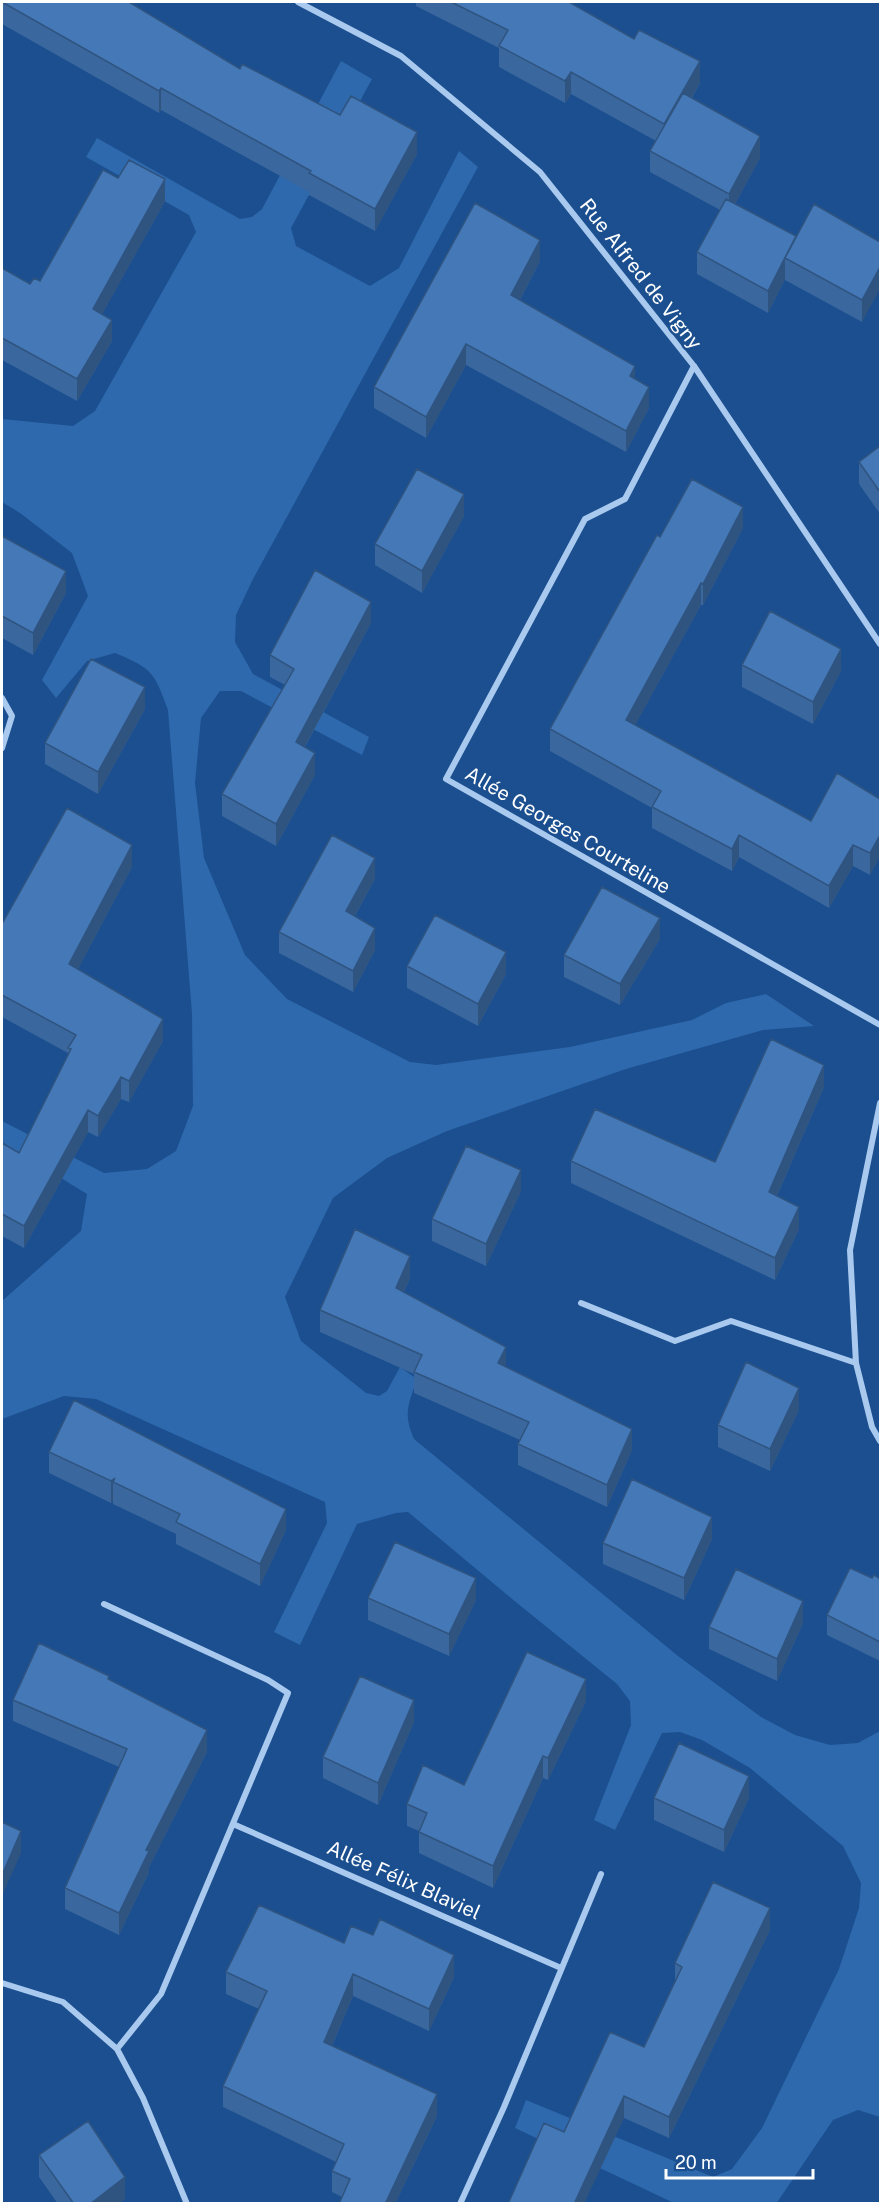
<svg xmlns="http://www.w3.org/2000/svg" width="882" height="2205" font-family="'Public Sans',sans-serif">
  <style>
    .green { fill: #2e69ad }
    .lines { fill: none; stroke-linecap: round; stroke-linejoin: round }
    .minor { stroke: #a9c9ee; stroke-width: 6 }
    .wall { fill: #3a679d }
    .shaded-wall { fill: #305480 }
    .building { fill: #4478b7; stroke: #305480; stroke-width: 1.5 }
    .labels { text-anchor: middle; stroke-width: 5; stroke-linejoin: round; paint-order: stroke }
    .street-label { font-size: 20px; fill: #fff; stroke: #1b4f8f }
  </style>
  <rect width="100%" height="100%" fill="#1b4f8f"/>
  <!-- green -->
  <path class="green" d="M341,61l31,18 -81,149 5,18 74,40 29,-18 60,-117 19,16 -225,412 -17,36 -1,27 18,32 116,63 -7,18 -121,-64h-21l-19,27 -6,65 9,75 41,97 42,44 123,63 26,3 134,-18 122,-27 34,-17 40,-9 48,32 -51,4 -137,39 -179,62 -60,27 -54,40 -48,99 16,44 65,52 13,3 8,-5 13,-24 17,12c-9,27 -14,34 -3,60l264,217 83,61 34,18 35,10 28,-2 22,-12v386l-22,-7 -25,10 -57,84 -102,-1 -159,-75 11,-28 187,77 19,-8 30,-41 77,-159 20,-61 2,-25 -18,-37 -93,-78 -48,-28 -22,-8 -18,1 -47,97 -21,-10 37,-95 -1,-24 -13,-17 -100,-81 -109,-91 -12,1 -39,11 -57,121 -26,-13 53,-109 -2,-21 -229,-103 -32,-3 -62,23v-118l79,-70 6,-37 -85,-52v-21l102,52 43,-4 29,-18 17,-45 -1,-92 -24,-304c-14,-38 -15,-41 -53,-57l-28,8 -31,37 -14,-18 46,-84 -16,-43 -52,-40 -18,-11v-83l71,7 22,-15 101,-179 -7,-17 -103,-58 11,-19 143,81 12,-2 10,-8z"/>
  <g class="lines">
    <!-- minor -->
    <path class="minor" d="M298,2l103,54 139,116 154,194 186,278
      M694,366l-69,133 -40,20 -139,260 434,246
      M2,698l10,18 -10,32
      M880,1103l-30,147 6,113 16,64 8,14
      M581,1303l94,38 56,-20 125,42
      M104,1604l164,76 20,13 -127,301 -44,55
      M233,1824l328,144
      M2,1983l61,19 54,47 26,49 44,106
      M460,2204l44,-97 97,-233"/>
  </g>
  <!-- wall -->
  <path class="wall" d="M2,2l238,67 100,46 77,39 -42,77 -66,-36v-3l-148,-82 -2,3 -157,-89z
    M416,2h153l131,81 -8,15 68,60 -25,46 61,34 84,4 -18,80 -77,-42v-1l-17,34 -71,-39v-22l23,-42 -70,-38v-21l6,-10 -85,-47 -6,9 -66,-36v-19l-83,-42z
    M165,201l-63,113 10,27 -35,60 -75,-41v-92l28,16 10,-3z
    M540,261l-20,39 115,79 14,29 -23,44 -160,-87 -40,73 -52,-30v-21z
    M880,446v68l-21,-30v-22z
    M464,516l-42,77 -47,-28v-21z
    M743,528l-40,77h-2l-66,120 176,96 69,-22 -10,76 -17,-9 -24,42 -90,-51 -7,14 -80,-43v-20l-102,-57v-22l110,-192z
    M2,536l64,57 -33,62 -31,-17z
    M371,623l-66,124 10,28 -39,71 -54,-30v-22l63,-109 -15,-8v-22z
    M742,665l99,6 -28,53 -71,-37z
    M145,709l-47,85 -53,-30v-21z
    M132,867l-54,102 85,72 -34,61 -8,-3 -23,38 -10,-5 -64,116 -22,-12v-93l17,10 49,-98v-2l-66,-36v-93z
    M375,879l-20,37 20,34 -22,42 -74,-39v-21z
    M660,939l-40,66 -56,-28v-22z
    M407,966l99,8 -28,52 -71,-38z
    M824,1087l-47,109 22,33 -24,51 -204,-97v-22l144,1z
    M521,1191l-35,75 -54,-25v-22z
    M410,1278l-6,14 102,75 126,83 -25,57 -89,-42v-21l2,-4 -106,-47v-19l-94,-42v-22z
    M799,1410l-29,61 -52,-24v-22z
    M49,1452l237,78 -26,56 -84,-42v-10l-63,-30v-3l-2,2 -62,-30z
    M712,1539l-28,61 -81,-36v-21z
    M872,1578l8,1v82l-53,-26v-20z
    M368,1598l108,2 -27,56 -81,-36z
    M803,1623l-26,58 -68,-32v-22z
    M109,1679l98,73 -58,115v5l-30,63 -54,-26v-21l54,-121 -106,-46v-21z
    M586,1701l-38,79 -5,-2 -50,110 -74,-35v-22l-12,-5v-22l57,-19z
    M414,1722l-36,83 -55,-27v-21z
    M654,1798h95l-25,54 -70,-32z
    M770,1930l-101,208 -45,-20 -60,14 80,-85 31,-65v-19z
    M344,1943l110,34 -25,54 -76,-35 -21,50 105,70 -42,88h-56l3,-7 -10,-5v-21l4,-9 -113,-55v-21l36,-77 -33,-15v-22z
    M39,2155l86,44 -6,5h-61l-19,-27z"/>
  <!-- shaded-wall -->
  <path class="shaded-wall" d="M700,61v22l-36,63v-22z
    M571,72v22l-6,9v-22z
    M161,88v22l-2,3v-22z
    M417,132v22l-42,77v-22z
    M760,136v22l-31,57v-21z
    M165,179v22l-72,130v-22z
    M796,236v21l-11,1v21l-17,34v-22z
    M540,240v21l-29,56v-22z
    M880,267v22l-18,33v-22z
    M112,320v21l-35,60v-22z
    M466,344v21l-40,73v-21z
    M635,366v21l-5,-11z
    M649,387v21l-23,44v-21z
    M464,494v22l-42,77v-22z
    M743,507v21l-40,77v-21z
    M66,571v22l-33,62v-22z
    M701,583v22l-75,137v-22z
    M371,602v21l-75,140v-21z
    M841,649v22l-28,53v-22z
    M145,687v22l-47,85v-22z
    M315,753v22l-39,71v-22z
    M739,835v22l-7,14v-22z
    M880,835v22l-10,18v-22z
    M132,845v22l-63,119v-22z
    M853,845v21l-24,42v-22z
    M375,858v21l-29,53v-21z
    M660,918v21l-40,66v-21z
    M375,928v22l-22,42v-21z
    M506,952v22l-28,52v-22z
    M163,1019v22l-34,61v-21z
    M824,1065v22l-55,127v-22z
    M121,1077v22l-23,38v-21z
    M88,1110v22l-64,116v-22z
    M521,1170v21l-35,75v-22z
    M799,1207v22l-24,51v-22z
    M410,1256v22l-14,32v-22z
    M506,1347v22l-8,-6z
    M799,1388v22l-29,61v-22z
    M632,1429v21l-25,57v-22z
    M115,1478l-2,4v19l-2,2v-22z
    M286,1509v21l-26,56v-22z
    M712,1517v22l-28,61v-22z
    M476,1578v22l-27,56v-22z
    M803,1601v22l-26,58v-22z
    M586,1679v22l-38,79v-22z
    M414,1700v22l-36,83v-22z
    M207,1730v22l-58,115v5l-30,63v-22l27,-63z
    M543,1756v22l-50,110v-22z
    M749,1776v22l-25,54v-22z
    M21,1831v22l-19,43v-21z
    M770,1908v22l-101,208v-21z
    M454,1955v22l-25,54v-22z
    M353,1974v22l-29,68v-22z
    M437,2094v22l-42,88h-10z
    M624,2096v22l-40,86h-10z
    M3,2110v22l-1,1v-22z
    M125,2177v22l-6,5h-29z"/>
  <!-- building -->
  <path class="building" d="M2,2h127l111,67 2,-5 98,51 11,-19 66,36 -42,77 -66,-36 2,-2 -150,-83 -2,3z
    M451,2h118l65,37 5,-9 61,31 -36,63 -93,-52 -6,9 -66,-35 9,-16z
    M683,93l77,43 -31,58 -79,-43z
    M129,160l36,19 -72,130 19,11 -35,59 -75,-41v-70l28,16 4,-6 6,3 63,-111 15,8z
    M726,199l70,37 -28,55 -71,-39z
    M475,203l65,37 -29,55 124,71 -5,10 19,11 -23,44 -160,-87 -40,73 -52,-30z
    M814,204l66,38v25l-18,33 -77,-42z
    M880,446v46l-21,-30z
    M417,469l47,25 -42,77 -47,-27z
    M692,479l51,28 -40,77 -2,-1 -75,137 185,101 26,-48 43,26v36l-10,18 -17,-8 -24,41 -90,-51 -7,14 -80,-42 9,-16 -111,-62 107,-194 3,2z
    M2,536l64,35 -33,62 -31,-17z
    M315,570l56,32 -75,140 19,11 -39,71 -54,-30 72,-125 -24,-14z
    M770,611l71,38 -28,53 -71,-37z
    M91,659l54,28 -47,85 -53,-29z
    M67,808l65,37 -63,119 94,55 -34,62 -8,-4 -23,39 -10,-6 -64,116 -22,-12v-71l17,10 52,-104 -3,-1 8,-13 -74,-40v-71z
    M332,835l43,23 -29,53 29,17 -22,43 -74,-39z
    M602,887l58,31 -40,66 -56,-29z
    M435,915l71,37 -28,52 -71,-38z
    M771,1039l53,26 -55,127 30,15 -24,51 -204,-97 24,-52 120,53z
    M466,1146l55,24 -35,74 -54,-25z
    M355,1229l55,27 -14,32 110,59 -8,16 134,66 -25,56 -89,-41 11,-22 -115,-50 8,-17 -102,-45z
    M746,1362l53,26 -29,61 -52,-24z
    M74,1400l212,109 -26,55 -84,-42 4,-8 -67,-32 2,-4 -4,3 -62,-29z
    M632,1479l80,38 -28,61 -81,-35z
    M395,1542l81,36 -27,56 -81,-36z
    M850,1568l22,10 2,-3 6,4v63l-53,-27z
    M736,1569l67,32 -26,58 -68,-32z
    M39,1643l70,33 -1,3 99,51 -61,120 3,1 -30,62 -54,-25 62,-139 -114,-49z
    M527,1652l59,27 -38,79 -5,-2 -50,110 -74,-34 8,-19 -20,-9 16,-39 41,20z
    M360,1676l54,24 -36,83 -55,-26z
    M679,1743l70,33 -25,54 -70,-32z
    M2,1822l19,9 -19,44z
    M713,1882l57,26 -101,209 -45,-21 -50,108h-66l36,-81 20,9 46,-100 34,15 38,-80 -7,-4z
    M259,1905l85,38 7,-17 22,9 7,-16 74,36 -25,54 -76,-35 -29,68 113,52 -52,110h-46l11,-25 -18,-8 12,-27 -121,-58 44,-95 -41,-19z
    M88,2121l37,56 -35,27h-16l-35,-49z"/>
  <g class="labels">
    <!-- street labels -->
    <g class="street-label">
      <text transform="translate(641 274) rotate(52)" y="7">Rue Alfred de Vigny</text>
      <text transform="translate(568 830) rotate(30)" y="7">Allée Georges Courteline</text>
      <text transform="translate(404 1880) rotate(24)" y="7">Allée Félix Blaviel</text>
    </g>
  </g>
  <!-- border -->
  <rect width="882" height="2205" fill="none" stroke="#ffffff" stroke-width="6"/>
  <!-- scale -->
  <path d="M666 2169v9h147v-9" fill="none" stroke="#ffffff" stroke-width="3"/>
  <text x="675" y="2169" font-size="18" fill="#ffffff" stroke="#1b4f8f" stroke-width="4.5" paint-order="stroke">20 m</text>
</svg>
